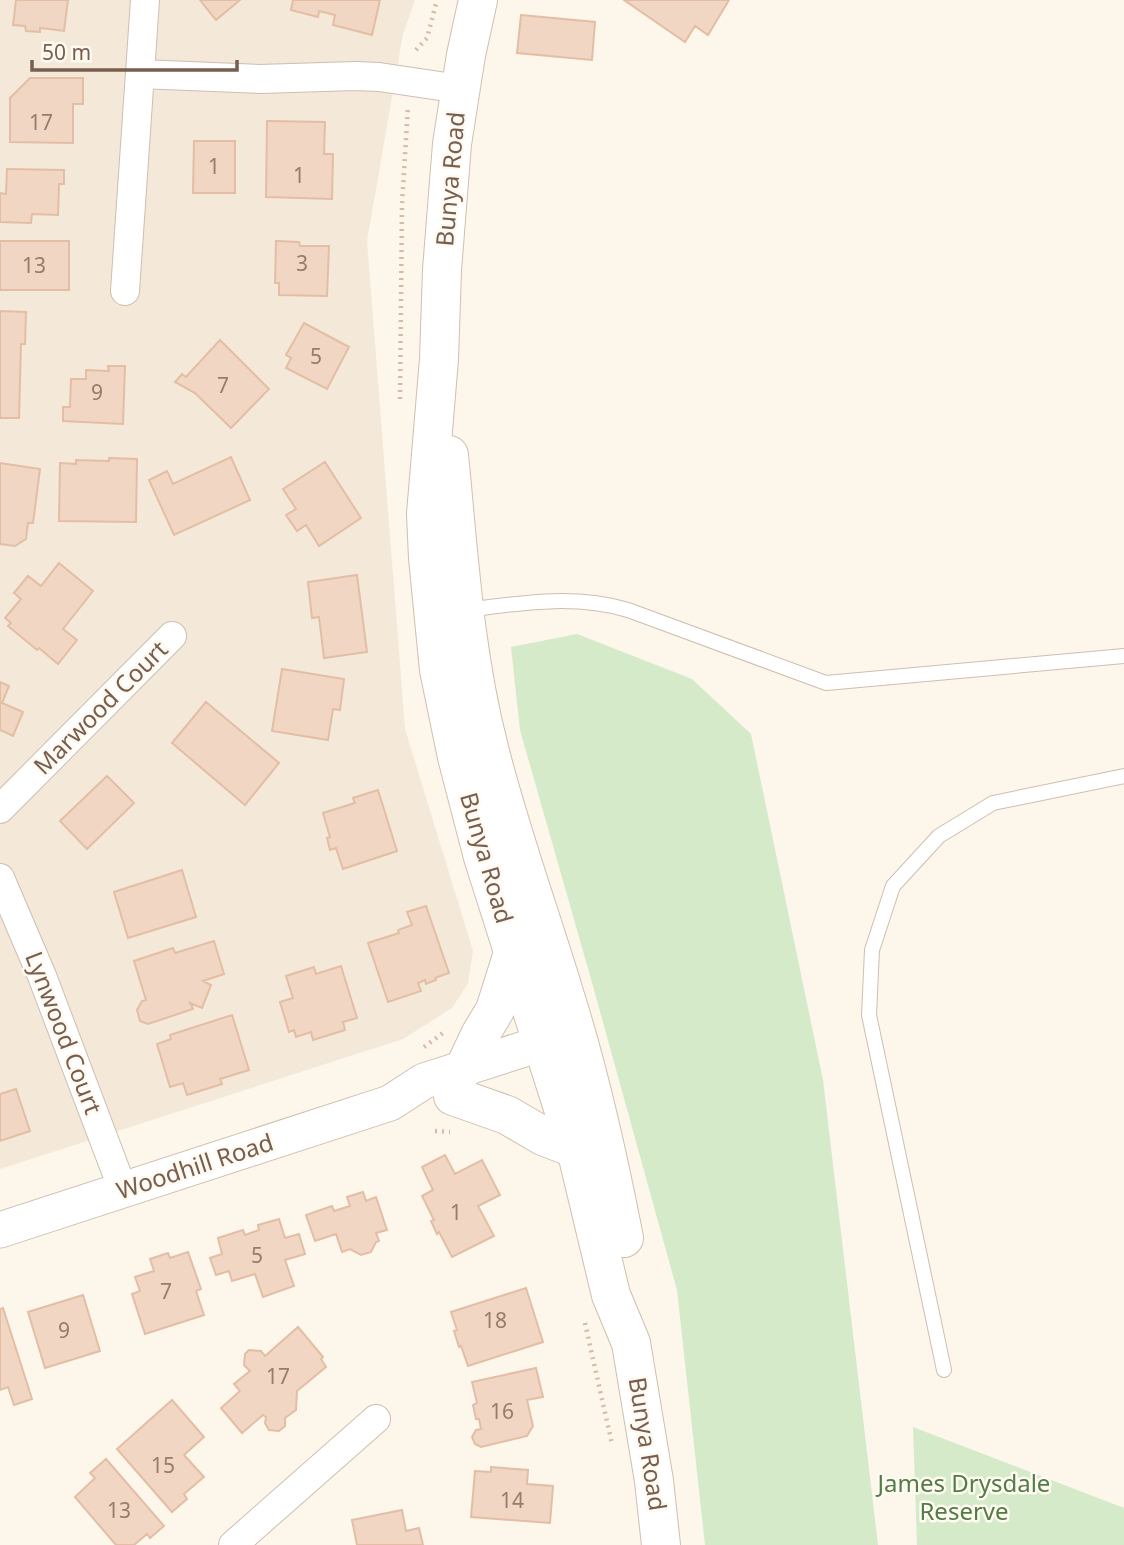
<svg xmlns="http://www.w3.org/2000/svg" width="1124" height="1545" font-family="'Noto Sans',sans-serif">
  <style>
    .residential { fill: #f4e8d9 }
    .green { fill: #d5eac9 }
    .building { fill: #f1d7c3; stroke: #e3bea4; stroke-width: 2 }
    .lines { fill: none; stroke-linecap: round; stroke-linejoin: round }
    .service-casing { stroke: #cebeb0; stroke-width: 16 }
    .minor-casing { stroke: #cebeb0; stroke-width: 30 }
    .tertiary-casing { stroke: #cebeb0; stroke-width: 37 }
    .secondary-casing { stroke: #d1bfae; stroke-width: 40 }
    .path { stroke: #d6baa5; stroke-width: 4.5; stroke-dasharray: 2 5; stroke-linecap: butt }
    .service { stroke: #fff; stroke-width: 14 }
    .minor { stroke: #fff; stroke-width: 28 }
    .tertiary { stroke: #fff; stroke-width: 35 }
    .secondary { stroke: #fff; stroke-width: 38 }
    .labels { text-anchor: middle; stroke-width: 5; stroke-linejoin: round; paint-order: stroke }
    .number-label { font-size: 21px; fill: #967c6b }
    .street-label { font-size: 24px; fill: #775e4e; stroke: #fefaf1 }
    .park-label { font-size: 24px; fill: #547c46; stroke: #fefaf1 }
  </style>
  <rect width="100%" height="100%" fill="#fcf6eb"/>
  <!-- residential -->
  <path class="residential" d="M0,0h415l-12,34 -36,207 38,488 68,222 -5,32 -16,25 -49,31 -403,130z"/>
  <!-- green -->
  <path class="green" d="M577,634l115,45 59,55 72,346 55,465h-173l-28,-255 -86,-311 -71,-249 -9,-83z
    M913,1427l211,81v37h-207z"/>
  <!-- building -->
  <path class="building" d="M16,0h52l-4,31 -24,-3v4l-14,-1 -1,-5 -12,-1z
    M200,0h40l-24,20z
    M293,0h87l-8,35 -39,-10 2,-10 -16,-4 -1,6 -27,-7z
    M624,0h105l-21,35 -13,-9 -10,16z
    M521,15l74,7 -3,38 -75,-7z
    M30,78h53v26h-10v39l-63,-1v-44z
    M267,121l58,1 -1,32h9l-1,45 -66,-2z
    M194,141h41v52h-42z
    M7,169l57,1v14h-5l-1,31 -26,-1 -1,9 -31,-1v-29l6,1z
    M0,241h69v49h-69z
    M276,241l23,1 1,4h29l-2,50 -48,-1v-12h-4z
    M0,311l26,1 -1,32h-4l-2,74h-19z
    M304,323l45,24 -22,42 -41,-21 5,-10 -5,-3z
    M220,340l49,49 -38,39 -36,-35 -20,-11 7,-8 4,3z
    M108,366h17l-2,58 -60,-3v-14h7l1,-28h15v-9l23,1z
    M231,457l19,43 -76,35 -25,-55 18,-9 6,13z
    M109,458l28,1 -1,63 -77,-1 1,-58 16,1v-4l33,1z
    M325,462l36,56 -42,28 -13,-21 -9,6 -11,-16 10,-6 -13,-20z
    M0,463l40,6 -7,54h-5l-2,16 -11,7 -15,-2z
    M59,563l34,28 -30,38 14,11 -19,24 -19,-16 -2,2 -29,-24 3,-3 -6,-5 16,-19 -7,-6 14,-17 13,10z
    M357,575l10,77 -43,6 -5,-41 -7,1 -4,-36z
    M282,669l62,10 -4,31 -7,-1 -5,31 -56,-9z
    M0,682l9,4 -7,17 21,9 -10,24 -13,-6z
    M206,702l73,61 -34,42 -73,-62z
    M107,776l27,27 -47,46 -27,-28z
    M378,790l19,61 -54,18 -7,-21 -6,2 -3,-12 3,-1 -7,-24 32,-10 -2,-5z
    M182,870l14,47 -68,21 -14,-46z
    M426,906l23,67 -14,5 1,2 -10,4 -1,-4 -7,3 3,8 -33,11 -20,-59 31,-10 -1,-3 14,-5 -5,-13z
    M214,941l10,33 -21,7 8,4 -9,23 -12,-5 3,6 -45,15 -8,-3 -3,-11 5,-9 4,-1 -12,-39 39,-13 2,5z
    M341,966l16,52 -14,4 2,8 -32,10 -2,-8 -15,5 -2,-7 -5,2 -9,-30 13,-4 -7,-22 28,-9 2,7z
    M232,1015l17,55 -29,9 2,5 -35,11 -4,-12 -13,4 -13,-43 14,-5 -1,-4z
    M16,1089l14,42 -30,10v-47z
    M445,1155l10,19 27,-14 18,35 -22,11 16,30 -42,21 -13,-25 -2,2 -6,-13 3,-1 -12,-24 11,-6 -11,-23z
    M363,1192l3,9 10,-4 11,33 -11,3 3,8 -3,1 -5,10 -10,3 -11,-6 -8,3 -6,-18 -21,7 -9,-26 26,-9 2,5 16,-5 -3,-9z
    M279,1219l6,19 14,-4 6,20 -20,6 9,26 -31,11 -8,-23 -23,7 -3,-10 -13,4 -6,-17 12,-4 -4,-16 25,-8 2,5 14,-5 -1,-5z
    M188,1252l13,37 -5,2 8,24 -59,19 -13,-40 8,-3 -5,-14 19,-6 -4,-12 18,-6 2,5z
    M526,1288l17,54 -75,24 -7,-20 -2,1 -5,-16 3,-1 -6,-18z
    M83,1295l17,56 -55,17 -17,-56z
    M3,1308l29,91 -18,6 -6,-18 -8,3v-81z
    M298,1327l25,30 -2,2 5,8 -29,24 -1,19 -11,8v8l-6,5 -10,-1 -4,-7 1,-6 -3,-2 -21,18 -21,-25 19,-17 -6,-7 16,-13 -6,-6 1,-11 4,-4 12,1 4,5z
    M536,1368l7,29 -16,3 6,26 -6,10 -46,11 -6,-3 -3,-7 4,-7 5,-1 -2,-10h-3l-3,-14 4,-2 -5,-21z
    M172,1400l32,37 -20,18 20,22 -20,17 3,5 -15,13 -55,-63z
    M106,1459l58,67 -14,12 -3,-4 -13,11h-18l-41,-48 20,-19 -5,-5z
    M491,1467l37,3 -1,14 26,2 -3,37 -79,-6 4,-46 16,1z
    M402,1510l4,21 13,-3 4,17h-66l-5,-25z"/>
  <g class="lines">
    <defs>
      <path id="service" d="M466,610c55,-7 108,-16 162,0l198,73 298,-27
        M944,1370l-75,-355 3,-65 21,-64 46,-50 54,-33 131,-27"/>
      <path id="minor" d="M140,74l120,5 95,-3 24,1 81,12
        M125,291l20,-291
        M0,809l172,-173
        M0,878l42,98 81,214
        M233,1545l143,-126"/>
      <path id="tertiary" d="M0,1230l390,-127 34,-22 144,-46"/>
      <path id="secondary" d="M478,0l-12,55 -14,89 -10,126 -3,89 -13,155 2,44 11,112 18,87 26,100 93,292 35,146 20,48 23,138 7,64
        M449,455c10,100 15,196 40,293 21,84 51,165 76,248 25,79 43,160 59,242
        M464,1069l16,-34 15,-25 18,-57
        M453,1096l54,19 36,21 33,13"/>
    </defs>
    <!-- service casing -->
    <use href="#service" class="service-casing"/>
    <!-- minor casing -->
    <use href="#minor" class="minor-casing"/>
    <!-- tertiary casing -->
    <use href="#tertiary" class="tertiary-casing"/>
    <!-- secondary casing -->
    <use href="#secondary" class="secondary-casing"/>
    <!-- path -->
    <path class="path" d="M416,50l11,-12 10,-38
      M400,399l2,-195 6,-97
      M424,1047l19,-14
      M435,1131l15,1
      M585,1323l27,121"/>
    <!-- service -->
    <use href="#service" class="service"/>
    <!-- minor -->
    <use href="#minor" class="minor"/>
    <!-- tertiary -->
    <use href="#tertiary" class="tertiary"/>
    <!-- secondary -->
    <use href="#secondary" class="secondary"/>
  </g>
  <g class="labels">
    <!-- number labels -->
    <g class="number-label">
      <text x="41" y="130">17</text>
      <text x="214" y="174">1</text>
      <text x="299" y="183">1</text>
      <text x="302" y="271">3</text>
      <text x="34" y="273">13</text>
      <text x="316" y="364">5</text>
      <text x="223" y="393">7</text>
      <text x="97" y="400">9</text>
      <text x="456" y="1220">1</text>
      <text x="257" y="1263">5</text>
      <text x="166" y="1299">7</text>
      <text x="495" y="1328">18</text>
      <text x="64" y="1338">9</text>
      <text x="278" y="1384">17</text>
      <text x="502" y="1419">16</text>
      <text x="163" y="1473">15</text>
      <text x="512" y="1508">14</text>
      <text x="119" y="1518">13</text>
    </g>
    <!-- street labels -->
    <g class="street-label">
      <text transform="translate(451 179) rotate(-85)" y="8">Bunya Road</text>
      <text transform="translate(101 708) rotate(-45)" y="8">Marwood Court</text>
      <text transform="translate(486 858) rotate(74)" y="8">Bunya Road</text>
      <text transform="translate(63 1033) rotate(69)" y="8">Lynwood Court</text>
      <text transform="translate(195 1167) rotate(-18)" y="8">Woodhill Road</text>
      <text transform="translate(647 1444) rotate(81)" y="8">Bunya Road</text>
    </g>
    <!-- park labels -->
    <g class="park-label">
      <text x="964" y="1492">James Drysdale<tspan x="964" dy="28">Reserve</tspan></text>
    </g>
  </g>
  <!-- scale -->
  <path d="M32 60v10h205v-10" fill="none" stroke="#775e4e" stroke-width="3.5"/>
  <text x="42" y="60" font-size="21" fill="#775e4e" stroke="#fefaf1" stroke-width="5" paint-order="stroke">50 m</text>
</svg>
